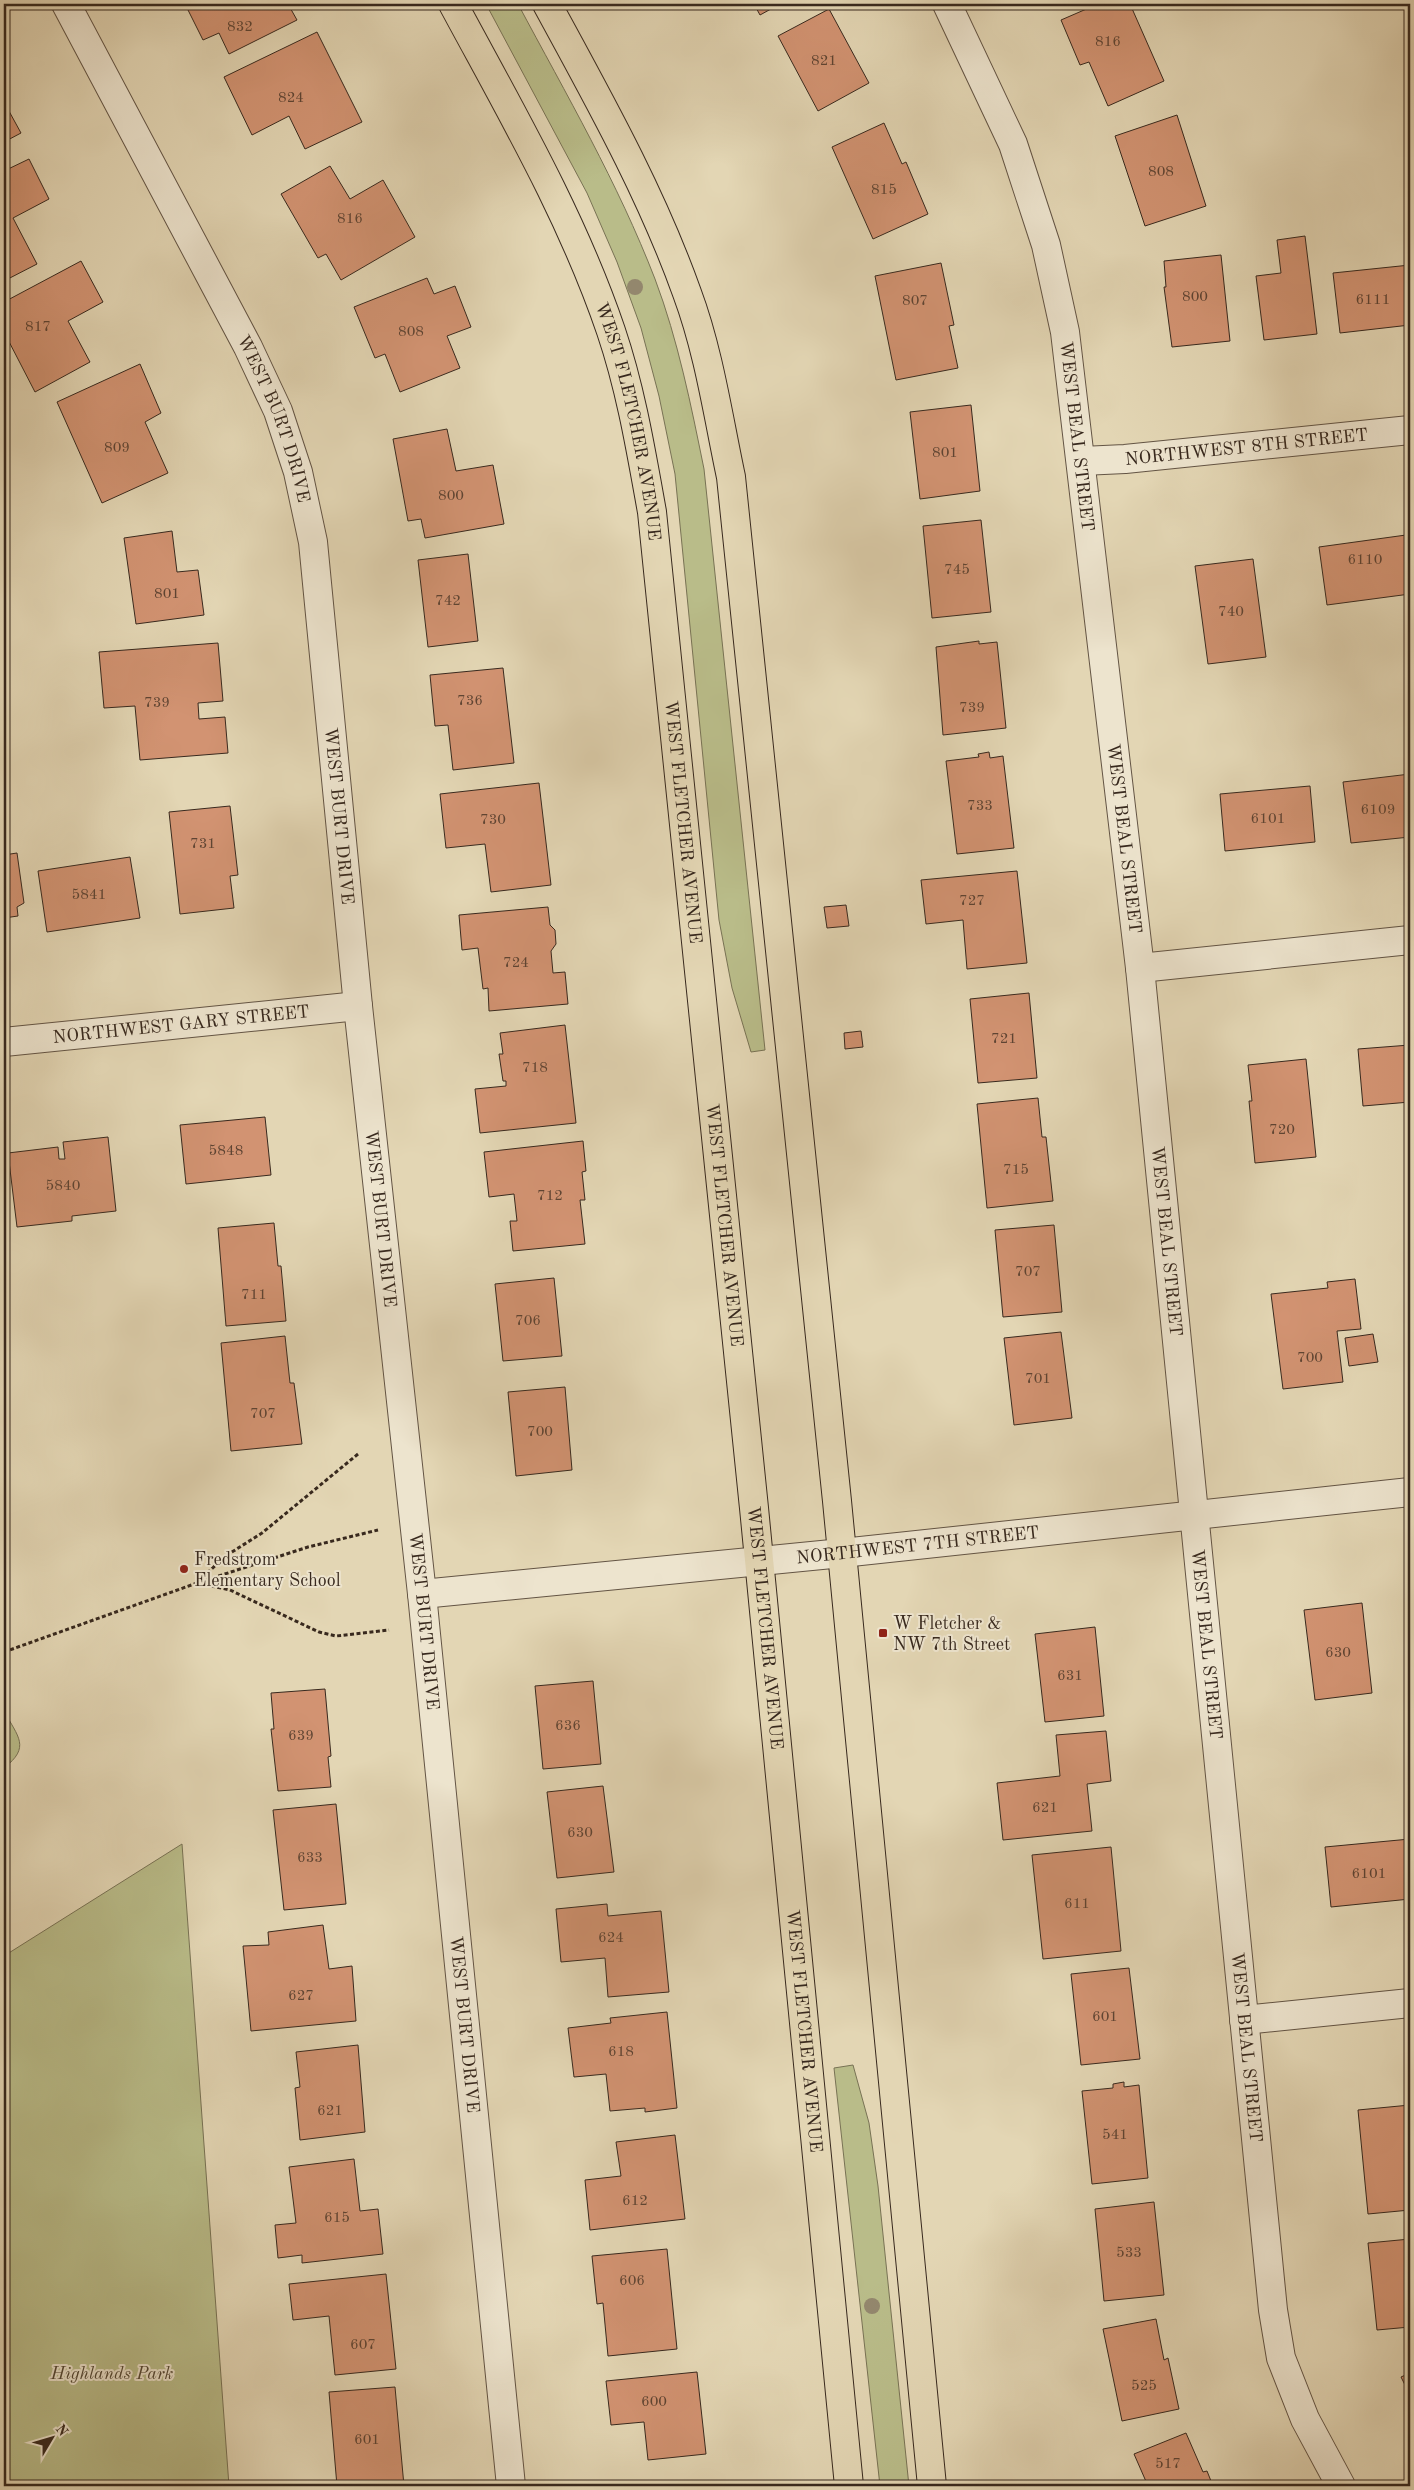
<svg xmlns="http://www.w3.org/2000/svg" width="1414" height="2490" font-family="'Old Standard TT',serif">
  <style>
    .green { fill: #b9bc89; stroke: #787254 }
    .building { fill: #d29372; stroke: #38291e }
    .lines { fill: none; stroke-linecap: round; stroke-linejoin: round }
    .minor-casing { stroke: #635444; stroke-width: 30 }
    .major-casing { stroke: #38291e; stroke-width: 30 }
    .path { stroke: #38291e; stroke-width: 3; stroke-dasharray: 4 2.5; stroke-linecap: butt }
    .minor { stroke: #ede4ce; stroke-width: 28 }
    .major { stroke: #e3d6b4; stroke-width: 28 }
    .tree { fill: #93876d }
    .poi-dot { fill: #8f2418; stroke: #ede4ce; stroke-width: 2 }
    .labels { text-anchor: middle; stroke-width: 4; stroke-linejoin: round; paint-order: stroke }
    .number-label { font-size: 15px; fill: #5e4433 }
    .street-label { font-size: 18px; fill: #38291e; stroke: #ede4ce }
    .poi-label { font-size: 18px; fill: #38291e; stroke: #ede4ce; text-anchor: start }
    .park-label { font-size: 18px; font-style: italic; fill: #524633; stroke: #ede4ce }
  </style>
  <rect width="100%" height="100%" fill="#e3d6b4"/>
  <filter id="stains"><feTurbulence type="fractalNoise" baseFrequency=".004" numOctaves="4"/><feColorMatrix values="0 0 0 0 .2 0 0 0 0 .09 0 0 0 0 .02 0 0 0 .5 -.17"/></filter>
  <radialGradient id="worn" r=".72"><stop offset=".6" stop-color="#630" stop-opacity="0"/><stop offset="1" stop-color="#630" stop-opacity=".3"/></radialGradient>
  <!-- green -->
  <path class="green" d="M486,4h32c48,90 100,179 137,275 23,61 36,126 49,190l61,581 -14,2 -19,-64 -13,-68 -44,-446 -16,-78 -18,-68 -24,-66 -30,-69z
    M4,1711c14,26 27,36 0,57z
    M182,1844l47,642h-225v-530z
    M853,2065l16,58 9,63 31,300h-29l-46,-418z"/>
  <!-- building -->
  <path class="building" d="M185,4h103l9,16 -68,34 -10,-21 -16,7z
    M754,4h26l-20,11z
    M1098,4h32l34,77 -56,25 -19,-44 -9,3 -19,-45z
    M829,9l40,74 -51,28 -40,-75z
    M317,32l45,90 -57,27 -16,-33 -37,19 -28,-58z
    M4,102l17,31 -17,9z
    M1177,115l29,91 -61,20 -30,-90z
    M884,123l18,41 4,-2 22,52 -55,25 -41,-92z
    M29,159l20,40 -36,19 24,46 -33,17v-110z
    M330,166l20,33 33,-19 32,57 -74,43 -15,-26 -8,4 -37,-64z
    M1305,236l12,98 -53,6 -8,-64 25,-3 -4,-33z
    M1221,255l9,86 -58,6 -8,-60h2l-2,-26z
    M81,261l22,41 -35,19 22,41 -55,30 -31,-60v-30z
    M941,263l13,62 -5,1 9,42 -62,12 -21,-104z
    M1410,265v60l-70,8 -7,-60z
    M427,278l7,16 21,-8 16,41 -24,9 13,32 -60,24 -15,-38 -10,4 -21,-51z
    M140,364l21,49 -16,9 23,51 -66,30 -45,-101z
    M971,405l9,86 -60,8 -10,-87z
    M447,429l9,42 37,-6 11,59 -79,14 -4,-19 -13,2 -15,-82z
    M981,520l10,92 -59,6 -9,-92z
    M172,531l5,41 21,-2 6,45 -68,9 -12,-86z
    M1406,535l4,35v24l-83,11 -8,-58z
    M468,554l10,87 -50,6 -10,-87z
    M1253,559l13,98 -58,7 -13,-98z
    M979,641v3l18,-2 9,86 -63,7 -7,-88z
    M218,643l5,58 -25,2 1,16 26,-2 3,36 -88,7 -5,-54 -31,2 -5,-56z
    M503,668l11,95 -61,7 -5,-45 -13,1 -5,-51z
    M989,752l1,6 13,-2 11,92 -57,6 -11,-93 33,-4 -1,-3z
    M1410,774v63l-59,6 -8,-61z
    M539,783l12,102 -60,7 -6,-48 -39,4 -6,-54z
    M1310,786l5,56 -90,9 -5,-57z
    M230,806l8,69 -8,1 4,32 -54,6 -11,-102z
    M17,853l7,50 -7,4 1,9 -14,2v-63z
    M130,857l10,61 -93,14 -9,-61z
    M1017,871l10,92 -60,6 -4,-49 -37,4 -5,-44z
    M846,905l3,21 -22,2 -3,-21z
    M548,907l2,18 5,5 1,14 -5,7 2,22 12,-1 3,32 -79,7 -1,-23 -5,1 -5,-41 -16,2 -3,-35z
    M1029,993l8,85 -59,5 -8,-84z
    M565,1025l11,98 -96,10 -5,-44 31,-3v-5h-3l-4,-27h4l-3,-21z
    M861,1031l2,16 -18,2 -1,-16z
    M1410,1045v57l-47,4 -5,-57z
    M1306,1059l10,98 -61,6 -6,-62h3l-4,-36z
    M1038,1098l4,39h4l7,64 -66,7 -10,-104z
    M265,1117l6,58 -85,9 -6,-59z
    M108,1137l8,74 -44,5v5l-55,6 -9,-74 50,-6 1,12h6l-2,-17z
    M583,1141l3,30 -4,1 3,28h-5l5,44 -72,7 -3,-30h7l-3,-27 -25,3 -5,-45z
    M274,1223l4,43h3l5,55 -60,5 -8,-98z
    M1054,1225l8,87 -59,5 -8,-87z
    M554,1278l8,78 -59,5 -8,-77z
    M1355,1279l6,50 -24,2 6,51 -60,7 -12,-95 57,-6 -1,-6z
    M1406,1289h4v47z
    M1061,1332l11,86 -58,7 -10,-87z
    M1373,1334l5,28 -29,4 -4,-28z
    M285,1336l5,47h4l8,61 -71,7 -10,-108z
    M565,1387l7,83 -56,6 -8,-84z
    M1362,1603l10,90 -57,7 -11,-90z
    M1095,1627l9,89 -59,6 -10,-88z
    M593,1681l8,83 -58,5 -8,-83z
    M325,1689l6,67 -3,1 3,30 -53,4 -7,-62h3l-3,-36z
    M1106,1731l5,50 -24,3 5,47 -89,9 -6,-57 63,-7 -4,-41z
    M603,1786l11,86 -57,6 -10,-86z
    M336,1804l10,100 -62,6 -11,-100z
    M1410,1839v60l-79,8 -6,-60z
    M1111,1847l10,104 -78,8 -11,-104z
    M607,1904l1,12 53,-5 8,81 -61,5 -3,-39 -44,4 -5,-53z
    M323,1925l6,44 23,-3 4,55 -105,10 -8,-85 26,-1 -1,-13z
    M1129,1968l11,91 -59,6 -10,-91z
    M667,2012l10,96 -32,4v-4l-35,3 -4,-37 -32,3 -6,-49 43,-5 -1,-5z
    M358,2045l7,87 -65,8 -5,-52 5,-1 -4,-35z
    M1124,2082v5l15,-2 9,93 -56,6 -10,-93 31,-3v-4z
    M1410,2105v105l-42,4 -10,-104z
    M675,2135l10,84 -95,11 -5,-50 36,-4 -5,-34z
    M354,2159l6,52 18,-2 5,45 -81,9v-8l-24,3 -3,-33 21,-2 -7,-56z
    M1154,2202l10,93 -60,6 -9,-92z
    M1410,2239v88l-33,3 -9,-87z
    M667,2249l10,100 -69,7 -5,-53 -6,1 -5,-48z
    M386,2274l10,95 -61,6 -6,-59 -36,4 -4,-36z
    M1156,2319l8,41 4,-2 11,51 -57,12 -19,-92z
    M697,2372l9,82 -58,6 -4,-38 -33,3 -5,-44z
    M1410,2373v22l-9,-18z
    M395,2387l9,99h-67l-8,-94z
    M1186,2433l17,39 4,-1 6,15h-65l-14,-32z"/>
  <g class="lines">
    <defs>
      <g id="minor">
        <path id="s1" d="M66,4l182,343 30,64 20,61 15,70 45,464 64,588 89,892"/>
        <path id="s2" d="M947,4l66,140 33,101 19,87 75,636 133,1342 8,48 24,61 36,67"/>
        <path id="s3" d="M1082,461l43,-2 285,-29"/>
        <path d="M1140,968l270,-28"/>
        <path id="s4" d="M4,1042l354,-36"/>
        <path id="s5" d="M422,1594l420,-41 568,-61"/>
        <path d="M1244,2020l166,-17"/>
      </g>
      <g id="major">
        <path id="s6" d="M453,4c57,106 119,212 158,327 20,59 30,120 41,181l102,996 95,978"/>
        <path d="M547,4c51,94 104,188 140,289 22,59 31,123 44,184l106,1024 95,985"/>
      </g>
    </defs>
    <!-- minor casing -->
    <use href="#minor" class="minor-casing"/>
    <!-- major casing -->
    <use href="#major" class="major-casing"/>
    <!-- path -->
    <path class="path" d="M358,1454l-96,79 -38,24 -27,26 33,7 89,42 17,4 53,-6
      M4,1652l193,-69 111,-36 70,-17"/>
    <!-- minor -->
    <use href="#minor" class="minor"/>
    <!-- major -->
    <use href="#major" class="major"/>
  </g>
  <!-- trees -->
  <g class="tree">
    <circle cx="635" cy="287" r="8"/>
    <circle cx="872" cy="2306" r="8"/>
  </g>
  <!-- markers -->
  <g class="poi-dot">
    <circle cx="184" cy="1569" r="5"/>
    <rect x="878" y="1628" width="10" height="10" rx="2.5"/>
  </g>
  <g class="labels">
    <!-- number labels -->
    <g class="number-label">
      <text x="240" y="31">832</text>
      <text x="1108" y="46">816</text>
      <text x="824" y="65">821</text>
      <text x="291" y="102">824</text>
      <text x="1161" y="176">808</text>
      <text x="884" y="194">815</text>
      <text x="350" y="223">816</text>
      <text x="1195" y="301">800</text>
      <text x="1373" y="304">6111</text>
      <text x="915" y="305">807</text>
      <text x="38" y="331">817</text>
      <text x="411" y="336">808</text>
      <text x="117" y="452">809</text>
      <text x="945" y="457">801</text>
      <text x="451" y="500">800</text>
      <text x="1365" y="564">6110</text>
      <text x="957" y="574">745</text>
      <text x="167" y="598">801</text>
      <text x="448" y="605">742</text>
      <text x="1231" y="616">740</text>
      <text x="470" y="705">736</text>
      <text x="157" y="707">739</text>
      <text x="972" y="712">739</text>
      <text x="980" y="810">733</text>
      <text x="1378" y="814">6109</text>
      <text x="1268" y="823">6101</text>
      <text x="493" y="824">730</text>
      <text x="203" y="848">731</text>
      <text x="89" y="899">5841</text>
      <text x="972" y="905">727</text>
      <text x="516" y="967">724</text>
      <text x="1004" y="1043">721</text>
      <text x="535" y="1072">718</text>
      <text x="1282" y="1134">720</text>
      <text x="226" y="1155">5848</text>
      <text x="1016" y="1174">715</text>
      <text x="63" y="1190">5840</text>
      <text x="550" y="1200">712</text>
      <text x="1028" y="1276">707</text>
      <text x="254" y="1299">711</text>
      <text x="528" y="1325">706</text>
      <text x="1310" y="1362">700</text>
      <text x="1038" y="1383">701</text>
      <text x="263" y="1418">707</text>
      <text x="540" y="1436">700</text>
      <text x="1338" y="1657">630</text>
      <text x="1070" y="1680">631</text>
      <text x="568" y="1730">636</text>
      <text x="301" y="1740">639</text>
      <text x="1045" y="1812">621</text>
      <text x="580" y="1837">630</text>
      <text x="310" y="1862">633</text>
      <text x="1369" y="1878">6101</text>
      <text x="1077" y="1908">611</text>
      <text x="611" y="1942">624</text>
      <text x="301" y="2000">627</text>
      <text x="1105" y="2021">601</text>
      <text x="621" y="2056">618</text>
      <text x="330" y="2115">621</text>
      <text x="1115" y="2139">541</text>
      <text x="635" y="2205">612</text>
      <text x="337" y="2222">615</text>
      <text x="1129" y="2257">533</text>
      <text x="632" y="2285">606</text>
      <text x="363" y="2349">607</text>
      <text x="1144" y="2390">525</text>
      <text x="654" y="2406">600</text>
      <text x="367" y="2444">601</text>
      <text x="1168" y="2468">517</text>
    </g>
    <!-- street labels -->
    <g class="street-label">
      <text dy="6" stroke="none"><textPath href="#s1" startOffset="465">WEST BURT DRIVE</textPath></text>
      <text dy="6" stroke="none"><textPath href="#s6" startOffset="456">WEST FLETCHER AVENUE</textPath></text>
      <text dy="6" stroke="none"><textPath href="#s2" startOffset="455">WEST BEAL STREET</textPath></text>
      <text dy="6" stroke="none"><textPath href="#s3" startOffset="165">NORTHWEST 8TH STREET</textPath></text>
      <text dy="6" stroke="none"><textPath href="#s1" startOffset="870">WEST BURT DRIVE</textPath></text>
      <text dy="6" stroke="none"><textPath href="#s6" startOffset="861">WEST FLETCHER AVENUE</textPath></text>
      <text dy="6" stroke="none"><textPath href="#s2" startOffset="860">WEST BEAL STREET</textPath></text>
      <text dy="6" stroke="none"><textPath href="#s4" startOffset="178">NORTHWEST GARY STREET</textPath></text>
      <text dy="6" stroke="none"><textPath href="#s1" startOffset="1275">WEST BURT DRIVE</textPath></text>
      <text dy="6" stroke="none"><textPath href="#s6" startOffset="1266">WEST FLETCHER AVENUE</textPath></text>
      <text dy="6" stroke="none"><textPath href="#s2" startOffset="1265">WEST BEAL STREET</textPath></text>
      <text dy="6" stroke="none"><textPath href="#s5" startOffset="498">NORTHWEST 7TH STREET</textPath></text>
      <text dy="6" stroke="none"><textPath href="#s1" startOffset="1680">WEST BURT DRIVE</textPath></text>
      <text dy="6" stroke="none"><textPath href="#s6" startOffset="1671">WEST FLETCHER AVENUE</textPath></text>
      <text dy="6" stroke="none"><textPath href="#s2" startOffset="1670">WEST BEAL STREET</textPath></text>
      <text dy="6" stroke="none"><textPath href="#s1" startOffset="2085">WEST BURT DRIVE</textPath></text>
      <text dy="6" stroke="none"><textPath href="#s6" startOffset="2076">WEST FLETCHER AVENUE</textPath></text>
      <text dy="6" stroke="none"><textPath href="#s2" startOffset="2075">WEST BEAL STREET</textPath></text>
    </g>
    <!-- poi labels -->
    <g class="poi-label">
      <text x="194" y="1565">Fredstrom<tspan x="194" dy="21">Elementary School</tspan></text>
      <text x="893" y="1629">W Fletcher &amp;<tspan x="893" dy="21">NW 7th Street</tspan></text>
    </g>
    <!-- park labels -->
    <g class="park-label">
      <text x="112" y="2379">Highlands Park</text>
    </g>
  </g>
  <!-- margin -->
  <rect width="1414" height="2490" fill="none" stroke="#e3d6b4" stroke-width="20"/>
  <rect x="5" y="5" width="1404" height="2480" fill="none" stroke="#38291e" stroke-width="2.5"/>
  <rect x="10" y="10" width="1394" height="2470" fill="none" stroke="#38291e"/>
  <!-- north arrow -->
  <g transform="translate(52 2438) rotate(52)" stroke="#ede4ce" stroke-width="4" paint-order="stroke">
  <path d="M0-4L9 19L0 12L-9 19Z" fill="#38291e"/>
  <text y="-8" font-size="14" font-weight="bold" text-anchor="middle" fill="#38291e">N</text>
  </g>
  <rect width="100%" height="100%" filter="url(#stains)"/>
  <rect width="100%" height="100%" fill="url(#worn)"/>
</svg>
